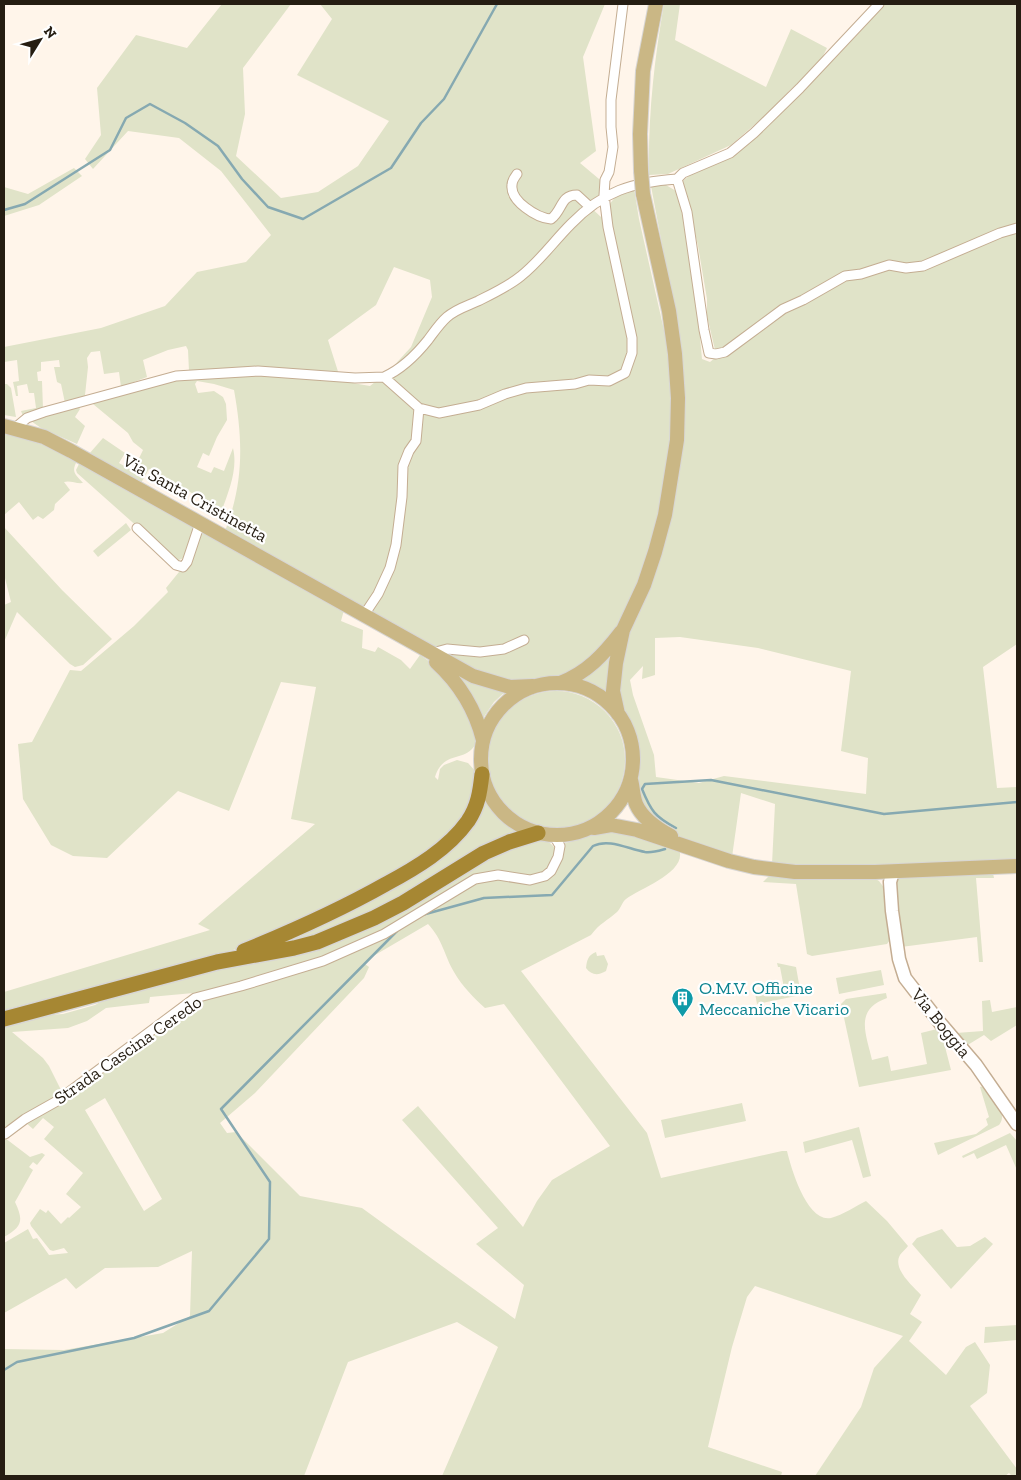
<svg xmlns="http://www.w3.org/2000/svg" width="1021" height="1480" font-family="'Zilla Slab',serif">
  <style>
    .green { fill: #e0e3c8; fill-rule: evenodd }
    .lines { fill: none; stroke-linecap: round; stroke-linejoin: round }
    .stream { stroke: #86a9b1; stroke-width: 2.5 }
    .street-casing { stroke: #c4ad92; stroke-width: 11 }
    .secondary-casing { stroke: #c4ad92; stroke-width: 15 }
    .primary-casing { stroke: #d8d6d4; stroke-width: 16 }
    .highway-casing { stroke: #d8d6d4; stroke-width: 18 }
    .street { stroke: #fff; stroke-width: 9 }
    .secondary { stroke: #fff; stroke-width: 12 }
    .primary { stroke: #cab785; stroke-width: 14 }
    .highway { stroke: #a68733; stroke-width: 15 }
    .primary-bridge-casing { stroke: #d8d6d4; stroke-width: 16; stroke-linecap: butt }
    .primary-bridge { stroke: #cab785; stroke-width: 14 }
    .labels { text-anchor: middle; stroke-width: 4.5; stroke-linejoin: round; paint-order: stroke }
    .street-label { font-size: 18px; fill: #251d12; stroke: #fff }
    .culture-label { font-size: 18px; fill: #0d838f; stroke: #fff; text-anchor: start }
  </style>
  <rect width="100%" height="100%" fill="#fff5ea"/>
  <!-- green -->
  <path class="green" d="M222,4h69l-48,64 2,46 -9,42 45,42 37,-6 40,-26 31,-45 -92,-46 35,-56 -12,-15h285l-22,53 13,94 -16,12 25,21 -1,11 -16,10 13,12c13,-18 11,-21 33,-29l5,31 31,138 3,42 -2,44 -6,35 -7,37 -21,71 -15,37 -16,22 -43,32 -38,6 -35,-5 -43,-24h6l-15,-7 -8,1 -205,-117c19,-48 18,-91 9,-141l-20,-6 -17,-3 -2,3 3,9 16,-2 9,6 3,7 1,16 -10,17 -8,19 -6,-3 -6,14 14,6 3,-6 10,4 9,-23c5,21 -4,42 -11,62l-73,-41 -8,14 -52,-29 14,-16 22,15 -6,10 14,8 10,-21 -10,-8 -5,-9 -35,-29 2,-2 74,-21 53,-7 -7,-5 -26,2 -1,-21 -2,-4 -18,4 -25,10 4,17 -26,10 -2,-15 -15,2 -4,-23 -9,1 -4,6 1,9 -3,28 1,2 -33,11 -1,-3 13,-2 -4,-19 -4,-2 -3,-15h6l-1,-7 -18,2v9l-4,1 1,9h4l1,28 -20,7 -2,-5 15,-3 -2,-15h-5l-2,-9 -10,2 1,10h-2l-3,-14 6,-1 -2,-21 -13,2v-15l97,-19 64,-22 32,-34 49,-10 25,-27 -50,-64 -42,-33 -51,-7 -35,38 -8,-10 16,-24 -4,-47 39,-53 51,13zM394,267l36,13 2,17 -21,50 -21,23 -20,16 -29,-5 -13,-41 48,-35z
    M664,4h16l-5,36 91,47 25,-58 36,19 -5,10 -15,17 -17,15 -22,23 -37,32 -63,29 -19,1c-1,-58 5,-114 15,-171z
    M885,4h132v640l-34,23 14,121 20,-1v76l-196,6 -49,-5 3,-60 -34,-11 -9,64 -40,-13 -20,-11 -17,-12 -17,-24 -2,-19 3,-21 -2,-13 -3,-16 -15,-30 4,-42 5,-21 25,-55 12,-38 12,-218 -26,-138 15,-1 10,6c16,54 21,112 26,168l8,3 6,-5v-3l-9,-38v-17l-9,-53 -15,-65 6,-5 19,-11 95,-74 56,-58zM680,637l78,11 93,23 -10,80 27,7 -2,36 -142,-18 -25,7 -43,-6 -2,-22 -21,-60 -3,-15 13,-14 -1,13 13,-4v-37z
    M74,168l8,8 -43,29 -35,11v-29l24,7z
    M4,384h3l4,4 5,29 -12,-2z
    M78,406l2,3 -5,8 10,9 -8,18 -36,-16 -10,-7z
    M4,432l46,15 27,14c-6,11 -2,13 6,22 -7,1 -13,-3 -19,-1l6,8 -15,14 -1,6 -11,9 -5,-3 -5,4 -14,-18 -15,13z
    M80,462l114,63 -10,33 -8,3 -99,-88 -1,-3z
    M126,523l5,7 -33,27 -5,-6z
    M4,527l58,63 50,49 -29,26 -8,2 -5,-3 -53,-52 -13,30v-37l7,-3 -7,-28z
    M202,529l142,81 -3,11 22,9 -1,18 13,4 3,-5 23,13 9,9 10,-14 13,9 31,34 13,43c-10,24 -33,7 -42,36l3,3 2,-11 4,-4 13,-5 11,3 9,10 1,9 -15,40 -59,48 -153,74 -18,6 -229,60v-18l206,-62 -12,-6 117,-100 -24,-5 25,-132 -35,-5 -52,129 -51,-20 -71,67 -34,-2 -22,-11 -28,-46 -5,-55 14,-2 38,-72 11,1 53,-45 34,-34 -2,-4 13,-16 8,-4z
    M611,652l-2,45 -16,-11 -15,-5z
    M460,676l46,15 -12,11 -11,16 -25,-41z
    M487 760a69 69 0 1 1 138 0a69 69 0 1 1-138 0Z
    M483,797c12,14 23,28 41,36l-111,61 -74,36 -48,11 2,-5 124,-69z
    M612,829l67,20c9,23 -38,39 -53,50 -4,3 -5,9 -9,13 -10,9 -17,11 -26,23l-70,36 126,162 14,45 121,-27h5c4,17 20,72 44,67 12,-3 25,-12 35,-17l21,20 21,25c-2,3 -6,6 -8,9 -8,14 13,31 21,40l-11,19 12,8 -13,19 37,34 20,-28 9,-5 15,23 -3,28 -17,13 47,63v7h-5l-3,-3 -4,3h-190l46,-69 13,-39 29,-32 -148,-50 -8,11 -15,50 -24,100 74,25 -1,4h-339l56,-129 -41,-25 -109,40 -44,114h-300v-127l60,1 99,-17 27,-17 2,-65 -34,16 -53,1 -29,21 -10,-11 -62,35v-70l24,-14 5,10 4,-1 12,17 19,-2 -4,-5 -11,3 -3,-1 -19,-24 -1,-3 10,-14 6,4 2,-3 13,14 7,-7 1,1 12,-11 -15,-13 17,-21 -39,-34 10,-12 -11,-9 -10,11 -8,-7 171,-121 92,-24 51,-20 51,-23 86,-50c5,-1 10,-4 15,-4 13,-2 26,3 39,3 24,0 31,-21 35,-40l19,-5 17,-7zM428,924c15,16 16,31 26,48 8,14 20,26 31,36l19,-4 106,142 -58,34 -15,21 -14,26 -105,-121 -16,14 96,108 -22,16 48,41 -9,34 -153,-111 -62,-12 -64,-64 -9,1 -7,-10 35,-30 109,-115 5,-11 -4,-3 5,-6zM105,1098l57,101 -18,12 -59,-101z
    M530,840c12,0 21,-1 26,11l-7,16 -8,7 -8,4 -37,-6 -112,58 -64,29 -116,33 -54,5 -1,6 -43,5 -19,13 -19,7 -56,4 31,26 6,8 14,28 -59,39v-106l30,-11 29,-2 32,-9 13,-7 151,-39 36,-6 173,-85z
    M993,873l1,5h-18l7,84h-4l-2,-25 -76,10 -8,-67 4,-5z
    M771,874l101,3 7,4 6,8 5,51 -3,4 -75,12 -5,-2 -11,-70 -33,-2z
    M596,952l1,4 7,-1 4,9 -2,7c-8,5 -15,4 -20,-3 1,-8 2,-13 10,-16z
    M777,963l19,4 5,28 -44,9 -2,-11 29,-5 -4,-21h-2z
    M881,970l3,15 -45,9 -3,-16z
    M886,993l1,5c-33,12 -21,35 -15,62l16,-4 3,15 36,-7 -6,-31 16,-4 5,6 9,35 -92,17 -18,-83 5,-5z
    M990,1000l2,12 25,-5v18l-26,16 -7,-6 -18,11 -10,-13 27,-2 -1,-30z
    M984,1086c8,11 25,27 15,39l-61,30 -4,-12 42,-9 12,-9 -2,-6 3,-2 -9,-30z
    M742,1103l4,18 -81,17 -4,-18z
    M859,1127l12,49 -8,2 -11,-38 -47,13 -2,-11z
    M1010,1133l7,8v29l-11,-25 -29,14 -3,-6 -11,5 -1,-2z
    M5,1138l25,19 12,-4 3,2 -8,10 -4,-3 -4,5 4,3 -18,32c9,19 7,25 -11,35v-98z
    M942,1229l15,18 13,-1 15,-9 8,7 -42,45 -39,-45 5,-6z
    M1017,1325v15l-33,3 1,-16z"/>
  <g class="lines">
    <!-- stream -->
    <path class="stream" d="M4,210l21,-6 85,-54 16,-32 24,-14 35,19 33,23 24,33 26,28 35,12 88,-51 30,-45 23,-24 53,-95
      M676,828c-21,-11 -25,-17 -34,-39l3,-5 66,-4 173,34 133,-12
      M422,915l62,-17 68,-3 41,-49c16,-8 35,3 52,6 7,1 13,-1 20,-3
      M4,1370l13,-8 117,-24 75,-27 60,-72 1,-57 -49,-73 176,-178"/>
    <defs>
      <path id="street" d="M517,174c-3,4 -5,7 -5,11 -2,16 25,33 39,34 12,-9 9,-24 26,-24l13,12
        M677,179l6,-6 47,-20 24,-20 46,-45 79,-84
        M384,377c18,-8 32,-22 44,-37 6,-8 12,-17 19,-23 9,-8 20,-11 31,-16 14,-7 31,-15 43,-25 19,-15 33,-35 50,-52 32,-33 62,-42 106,-45l10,33 17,118 5,23 7,1 9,-2 58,-43 20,-9 42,-24 16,-2 28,-9 17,3 17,-2 77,-33 17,-5
        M15,428l12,-10 17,-6 132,-36 82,-5 97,7 29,-1 35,31 20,5 40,-8 26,-11 21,-6 49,-4 14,-4 20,1 16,-8 7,-20v-15l-24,-111 -4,-32 1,-15 4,-8 4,-25 -2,-20v-27l12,-96
        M137,528l39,37 7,2 4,-5 13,-39
        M364,615l14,-21 12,-26 6,-23 6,-48 1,-31 6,-15 7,-10 3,-33
        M432,653l15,-4 33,3 24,-3 20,-9
        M5,1134l20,-15 32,-18 138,-103 46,-12 82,-25 61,-27 91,-55 23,-4 32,5 15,-4 6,-5 7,-14 2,-11 -6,-10"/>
      <path id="secondary" d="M893,872l-3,10 2,29 7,48 6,19 35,45 36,42 41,59"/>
      <path id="primary" d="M641,171l-1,-37 3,-63 13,-67
        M4,426l40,11 27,14 402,225 37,11 23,-1
        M436,662c24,22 39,46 47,78
        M481 759a76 76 0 1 1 152 0a76 76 0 1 1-152 0Z
        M560,683c27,-10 44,-29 61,-51
        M618,714l-5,-23 3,-28 7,-33 21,-45 11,-33 10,-37 12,-75 1,-42 -3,-44 -6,-43 -26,-117
        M631,780c2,7 2,16 5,24 6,14 22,25 35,32
        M594,828l17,-3 26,5 92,31 25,6 41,5h80l142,-6"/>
      <path id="highway" d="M244,951c49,-20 96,-41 142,-67 30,-16 62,-35 82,-63 10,-15 12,-29 14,-47
        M4,1019l213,-57 77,-14 23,-6 57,-24 29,-15 81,-50 25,-11 29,-9"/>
    </defs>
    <!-- street casing -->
    <use href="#street" class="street-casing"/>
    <!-- secondary casing -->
    <use href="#secondary" class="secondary-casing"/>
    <!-- primary casing -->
    <use href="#primary" class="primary-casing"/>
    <!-- highway casing -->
    <use href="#highway" class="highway-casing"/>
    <!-- street -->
    <use href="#street" class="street"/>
    <!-- secondary -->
    <use href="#secondary" class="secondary"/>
    <!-- primary -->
    <use href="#primary" class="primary"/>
    <!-- highway -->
    <use href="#highway" class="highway"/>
    <defs>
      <path id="primary-bridge" d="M641,171l2,23"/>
    </defs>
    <!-- primary-bridge casing -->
    <use href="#primary-bridge" class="primary-bridge-casing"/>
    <!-- primary-bridge -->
    <use href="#primary-bridge" class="primary-bridge"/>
  </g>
  <!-- icons -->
  <defs>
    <symbol id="building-pin" viewBox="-11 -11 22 30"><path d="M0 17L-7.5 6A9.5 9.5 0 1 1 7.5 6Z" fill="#0f9aa8" stroke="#fff"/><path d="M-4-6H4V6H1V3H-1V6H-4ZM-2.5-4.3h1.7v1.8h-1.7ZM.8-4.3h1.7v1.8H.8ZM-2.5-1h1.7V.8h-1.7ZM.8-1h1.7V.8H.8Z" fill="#fff"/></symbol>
  </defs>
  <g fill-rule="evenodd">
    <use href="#building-pin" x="670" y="986" width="25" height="34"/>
  </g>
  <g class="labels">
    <!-- street labels -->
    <g class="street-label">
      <text transform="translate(195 498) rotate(29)" y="6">Via Santa Cristinetta</text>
      <text transform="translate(941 1023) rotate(51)" y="6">Via Boggia</text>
      <text transform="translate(128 1050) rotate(-35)" y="6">Strada Cascina Ceredo</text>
    </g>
    <!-- culture labels -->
    <g class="culture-label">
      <text x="699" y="994">O.M.V. Officine<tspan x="699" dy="21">Meccaniche Vicario</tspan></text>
    </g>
  </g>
  <!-- border -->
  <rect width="1021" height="1480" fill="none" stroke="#251d12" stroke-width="10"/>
  <!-- north arrow -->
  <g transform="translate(40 40) rotate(53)" stroke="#ffffff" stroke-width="4" paint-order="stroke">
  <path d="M0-4L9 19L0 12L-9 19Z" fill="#251d12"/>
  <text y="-8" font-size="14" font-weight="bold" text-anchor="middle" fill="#251d12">N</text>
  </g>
</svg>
